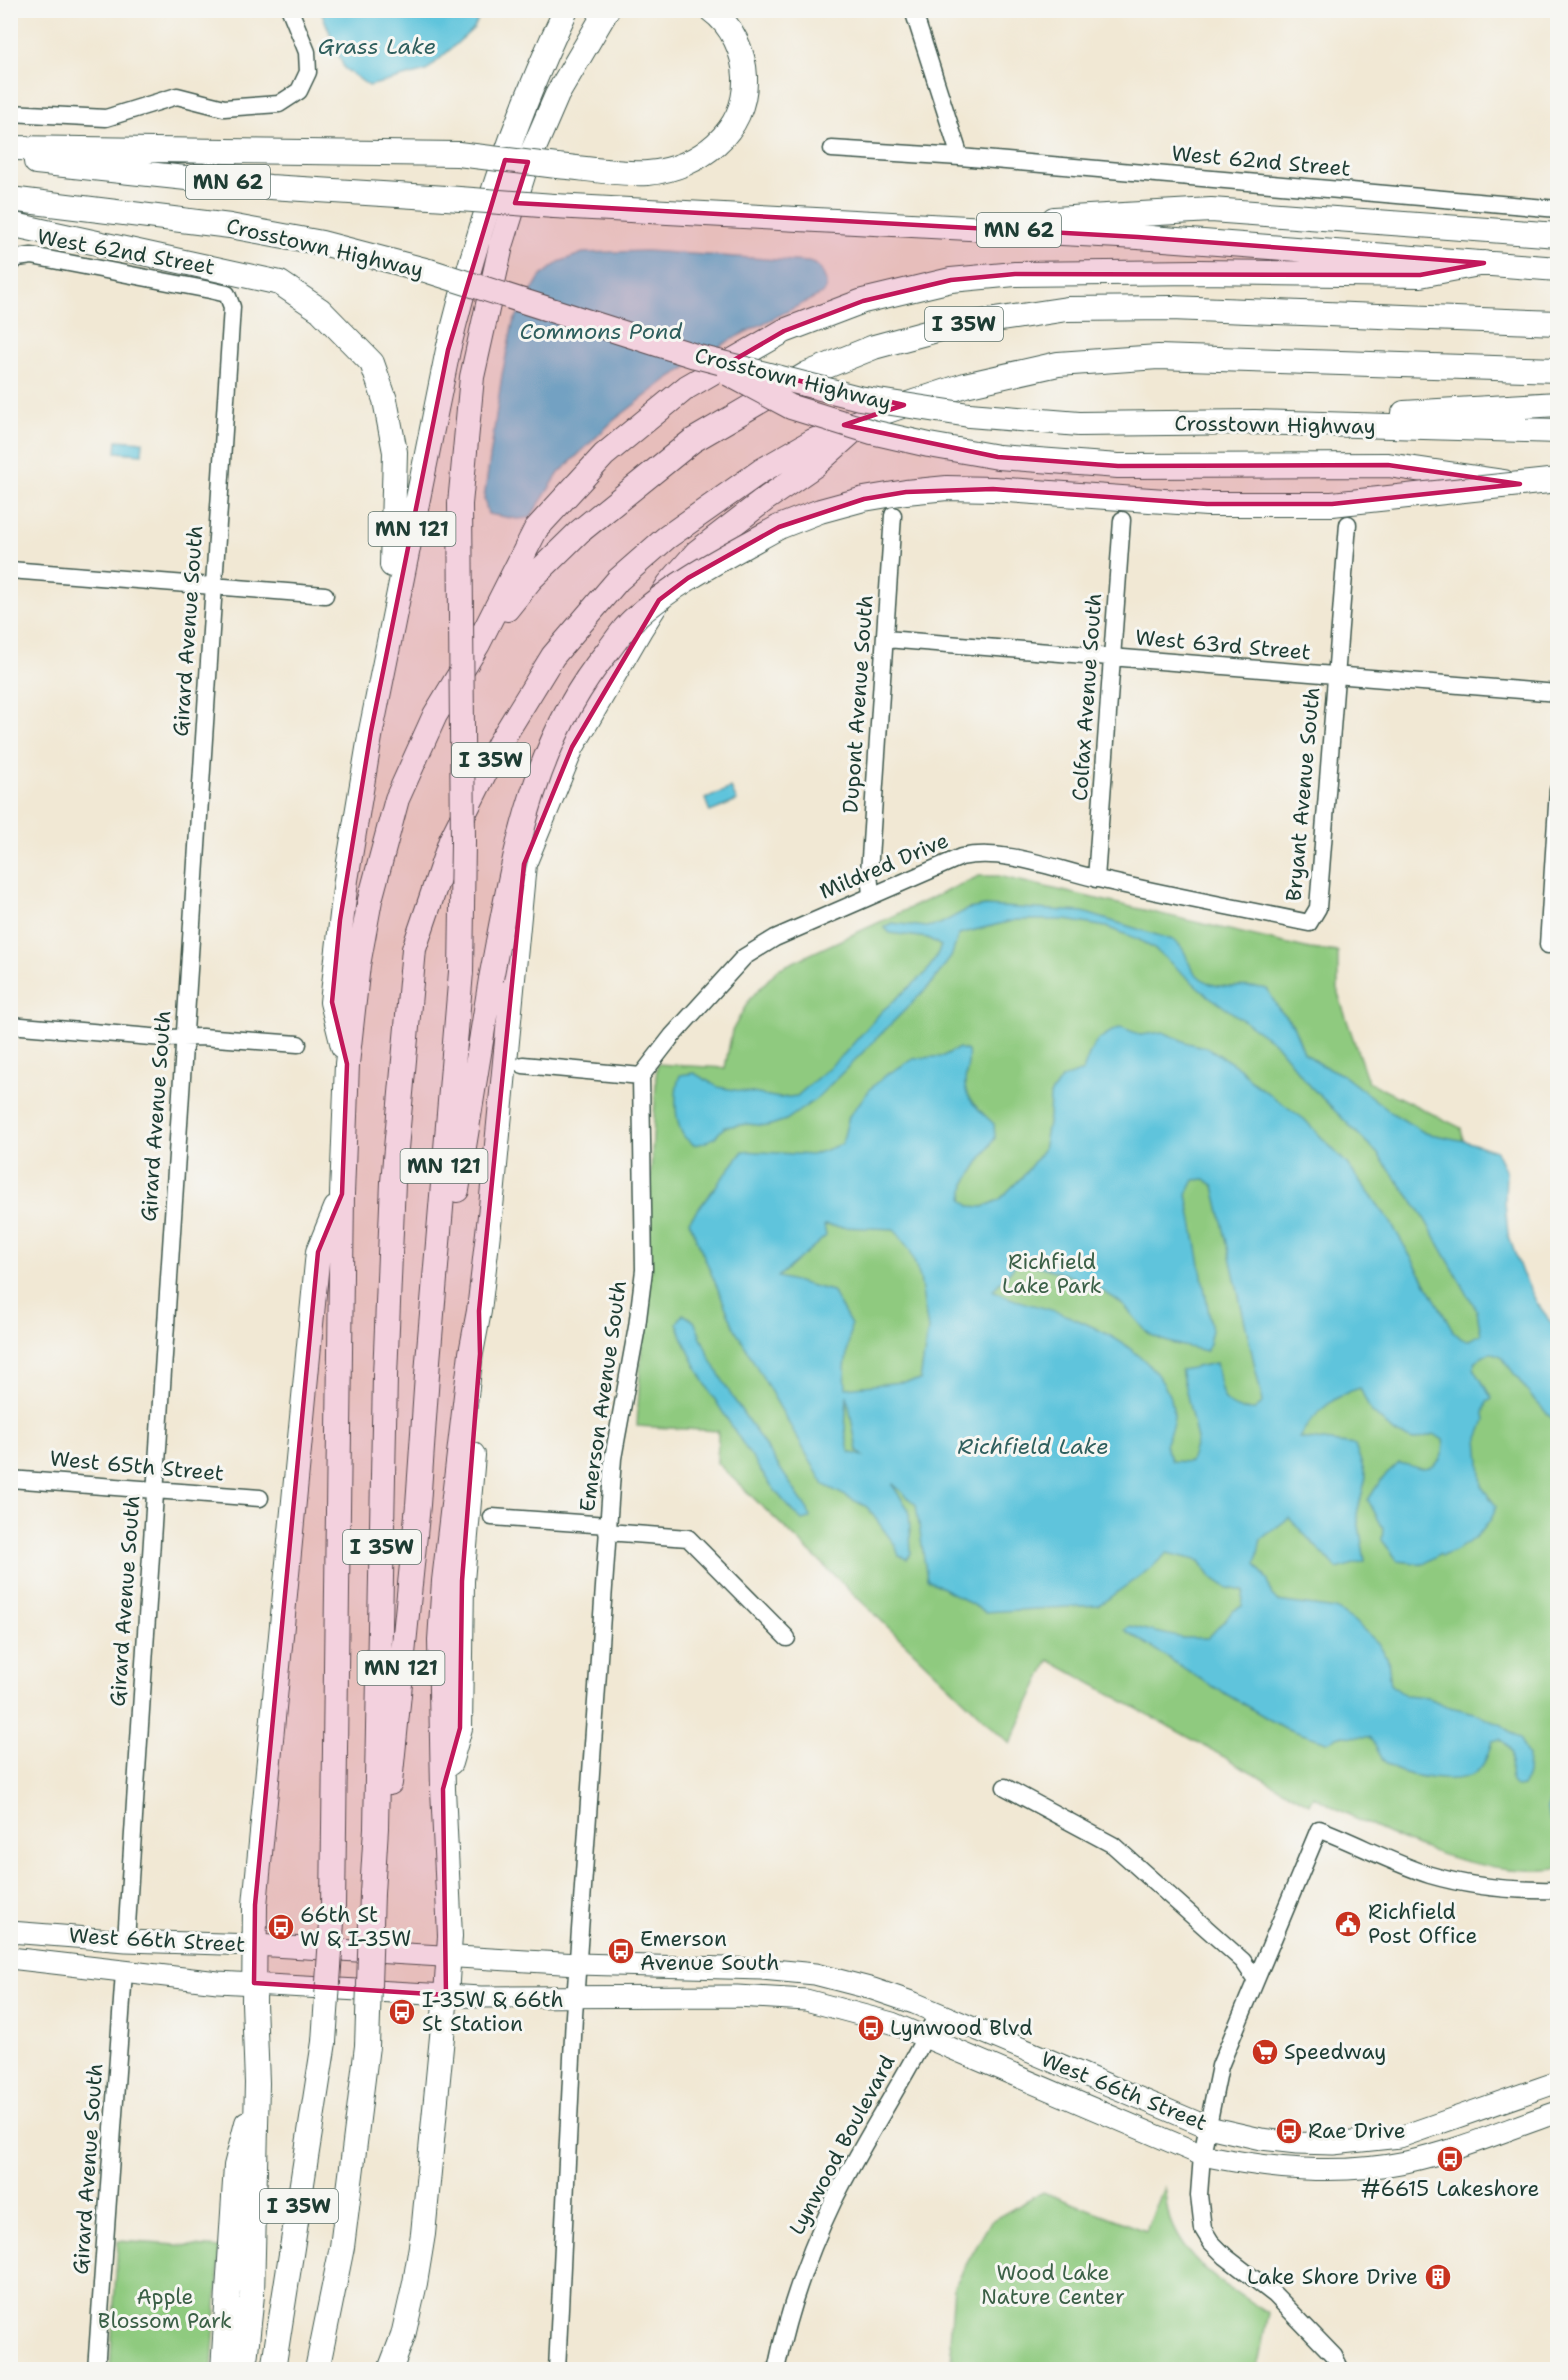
<svg xmlns="http://www.w3.org/2000/svg" width="1568" height="2380" font-family="'Shantell Sans',sans-serif">
  <style>
    .green { fill: #8fca7f; stroke: #57845a; stroke-width: 1.5 }
    .water { fill: #5ec4dc; stroke: #3e8088; stroke-width: 1.5; fill-rule: evenodd }
    .lines { fill: none; stroke-linecap: round; stroke-linejoin: round }
    .minor-casing { stroke: #3e574c; stroke-width: 19 }
    .major-casing { stroke: #3e574c; stroke-width: 23 }
    .highway-casing { stroke: #3e574c; stroke-width: 26 }
    .minor { stroke: #fff; stroke-width: 16 }
    .major { stroke: #fff; stroke-width: 21 }
    .highway { stroke: #fff; stroke-width: 24 }
    .highway-bridge-casing { stroke: #3e574c; stroke-width: 26; stroke-linecap: butt }
    .highway-bridge { stroke: #fff; stroke-width: 24 }
    .marked { fill: #c2185b; fill-opacity: 0.2; stroke: #c2185b; stroke-width: 4.5; stroke-linejoin: round }
    .labels { text-anchor: middle; stroke-width: 6; stroke-linejoin: round; paint-order: stroke }
    .shield { fill: #f6f6f2; stroke: #60746d; stroke-width: 1.5 }
    .shield-label { font-size: 20px; font-weight: bold; fill: #1f3d34 }
    .street-label { font-size: 21px; fill: #1f3d34; stroke: #f6f6f2 }
    .park-label { font-size: 21px; fill: #3b6047; stroke: #f6f6f2 }
    .poi-label { font-size: 21px; fill: #1f3d34; stroke: #f6f6f2; text-anchor: start }
    .water-label { font-size: 22px; font-style: italic; fill: #2f5f5e; stroke: #f6f6f2 }
  </style>
  <rect width="100%" height="100%" fill="#f6f6f2"/>
  <filter id="ink" filterUnits="userSpaceOnUse"><feTurbulence type="fractalNoise" baseFrequency=".0167" numOctaves="2"/><feDisplacementMap in="SourceGraphic" scale="12" xChannelSelector="R" yChannelSelector="G"/><feConvolveMatrix kernelMatrix="1 2 1 2 8 2 1 2 1" color-interpolation-filters="sRGB"/></filter>
  <filter id="wash" filterUnits="userSpaceOnUse"><feTurbulence type="fractalNoise" baseFrequency=".008" numOctaves="4" result="noise"/><feDisplacementMap in="SourceGraphic" scale="24" xChannelSelector="R" yChannelSelector="G"/><feGaussianBlur stdDeviation="1.35" result="paint"/><feColorMatrix in="noise" values="0 0 0 0 0 0 0 0 0 0 0 0 0 0 0 0 0 1.4 0 .05"/><feComposite in="paint" operator="in"/></filter>
  <g filter="url(#wash)">
    <rect width="100%" height="100%" fill="#f1e8d4"/>
    <!-- green -->
    <path class="green" d="M979,876h20l311,73 28,3v42l30,88 93,46 37,219 59,34v488c-86,9 -170,-33 -244,-73l-4,8 -260,-144 -39,84 -293,-281 1,-32 -81,-5 20,-362 68,4 7,-37 17,-31 29,-31z
      M1164,2188c2,10 3,22 6,32 17,46 59,68 98,93l-11,56h-303l-4,-28 4,-55 37,-65 52,-29 103,39z
      M118,2241l102,7 -8,121 -102,1z"/>
    <!-- water -->
    <path class="water" d="M321,11h161l-8,17 -48,43 -57,15 -25,-18z
      M646,251l163,11c12,3 23,22 13,32l-90,45 -63,39 -56,43 -54,52 -29,45 -13,1 -29,-5 -4,-15 18,-124 11,-52 27,-46 19,-15 24,-9z
      M117,440l26,2 -1,12 -26,-2z
      M731,788l6,13 -27,11 -5,-13z
      M985,906l98,6 90,28c17,11 11,21 23,34 22,22 44,7 71,15l11,19 15,17 11,27 14,11 25,12 49,38 33,20 40,8 31,10 10,21 -1,30 3,32 14,39 15,30 20,27v94l-27,-29 -29,-39 -10,-4 -16,9 -1,7 18,31 -5,3 -3,11 1,8 -7,17 4,49 14,19c-4,23 -33,43 -54,50l-3,-2 -15,10 -26,-3 -16,-21 1,-12 -15,-28 12,-19 19,-18c8,1 19,6 24,6 15,0 23,-16 20,-29l-9,-6 -21,6 -18,-7 -25,-23 -10,-22c-26,7 -48,27 -61,50l56,7 11,32 -9,37 8,47 -28,8 -48,-51 -28,21 -5,25 12,17 4,15 5,5 59,8 18,12 24,22 10,17 3,25 14,10 22,2 19,9 29,7 27,12 18,15 8,16 -1,18 -4,12 -6,1c-17,-12 6,-34 -17,-48l-8,2c-3,10 -7,25 -17,32 -15,12 -64,4 -81,-4 -14,-7 -16,-22 -25,-32l-30,-1 -12,6 -43,-14 -82,-48 -77,-50 5,-4 52,12h26l25,-27 9,-5 2,-15 -16,-3 -18,-12 -10,-15 -33,-8 -16,15 -52,37 -114,7 -58,-33 -11,-74 -23,-21v2l16,24 2,43 -4,6 -8,-3 -4,-11 -28,-38 -43,-22 -90,-158 -45,-106 54,-70 69,4 30,-11 7,-28 22,-28 15,-13 27,-16 30,-3 16,-8 9,3c2,13 -3,22 -3,34 1,16 19,29 29,39l1,14 -30,46 -2,16 7,6 13,1 16,-7 24,-24 20,-26 6,-33 1,-22 11,-16 22,-8c9,-27 12,-33 38,-44l20,8 22,-3 25,11 20,5 32,20 11,13 53,38 43,45 43,57 64,111 8,7 7,1 12,-6 -4,-23 -57,-100 -43,-58 -66,-66 -37,-45 -67,-47 -50,-44 -19,-12 -32,-12 -40,-7h-50l-57,14 -8,23 -19,26 -116,116 -30,21 -18,6 -21,-2 -22,3 -10,10 -11,6 -10,2c-3,-3 -9,-6 -11,-10 -9,-15 -9,-45 -3,-60l14,-2 24,14 62,11 17,-2 47,-42 38,-43 44,-38 10,-16 5,-11 -13,-8 -38,-5 -6,-6 8,-4 34,4 14,-3 28,-15zM1205,1179l9,7 49,216 -8,8c-36,1 -33,-18 -39,-47l-35,7 16,69 -7,23 -18,-1 -7,-16c3,-8 10,-22 9,-31 -8,-54 -65,-82 -111,-100 -23,-9 -49,-11 -70,-24l26,-29c33,8 66,18 95,37 14,9 21,21 32,33 11,11 45,17 61,20l5,-21 -25,-136 7,-14zM824,1225c24,4 46,2 70,4l16,21 10,28 8,52 -8,50 -74,8 -1,-20 6,-43 -19,-34 -54,-14 48,-41zM847,1395l10,55 6,6 -14,-4 -4,-22z
      M683,1314l11,7 16,37 21,37 77,115 2,8 -8,2c-27,-25 -44,-53 -64,-84 -24,-37 -46,-71 -61,-113z
      M1557,1779v38l-8,3 -2,-11z"/>
  </g>
  <g filter="url(#ink)">
    <g class="lines">
      <defs>
        <path id="minor" d="M913,10l47,147
          M10,113l96,5 71,-22 47,12 55,-4 20,-13 9,-19 -1,-20 -17,-42
          M832,149l128,8 598,52
          M10,265l7,-7 15,-2 178,34 17,4 5,13 -106,1634
          M10,570l315,25
          M886,639l672,54
          M1096,879l26,-359
          M871,895l-2,-22 24,-358
          M1548,945l10,-155
          M10,1025l153,13 39,-1 96,7
          M523,1065l118,11
          M641,1076l31,-40 72,-79 31,-19 186,-81c43,-9 91,11 133,21 72,17 144,30 215,45l9,-15 30,-384
          M10,1479l250,19
          M492,1517l116,8
          M607,1532l81,6 99,100
          M1005,1787l108,58 130,116 13,19
          M96,2370l28,-398
          M557,2370l17,-354 39,-558 24,-131 7,-57 -3,-194
          M776,2370c12,-59 31,-114 57,-168 32,-65 73,-124 104,-188
          M1341,2370l-7,-14 -59,-61 -49,-38 -15,-15 -8,-13 -4,-34 3,-40 18,-89 99,-237c37,14 73,34 111,46 41,12 85,16 128,15"/>
        <path id="major" d="M10,1932l116,9 129,4 323,19 184,5 53,5 58,15 41,14 294,124 53,12 36,4 36,1 67,-7 158,-55
          M10,1958l208,24 263,15 256,-1 69,4 86,23 310,132c68,14 135,21 204,7 52,-11 101,-33 152,-50"/>
        <path id="highway" d="M10,148l448,6
          M36,162l234,25 176,11
          M557,166c26,2 67,9 91,7 51,-5 99,-41 97,-96 -1,-25 -13,-52 -34,-67
          M10,199l220,27 92,17 107,28
          M554,206l584,31 420,32
          M1054,219l157,-9 347,25
          M10,224l270,59 40,27 52,53 13,37 10,52 -3,113
          M1404,413l154,-9
          M969,415l110,9 176,-2 303,9
          M998,457l120,9 270,-1 116,17
          M460,504l12,-127 29,-131 24,-77 32,-74 50,-85
          M779,527l41,-16 44,-12 42,-7 41,-4 46,1 214,15h125
          M507,609l24,-30 48,-47 113,-91 115,-67 67,-27 74,-20 119,-18 104,-1 387,15
          M343,1046l-11,-44 14,-122 25,-149 77,-381c28,-116 66,-232 118,-340
          M457,1190l34,-211
          M450,1763l10,-35 2,-147 11,-126
          M390,1783l28,-278 10,-144 33,-389
          M372,1893l4,-65 9,-452 8,-194 21,-233 37,-109 48,-96 54,-88 65,-76 48,-42 95,-67 52,-30 56,-24 96,-32 93,-21 100,-7 400,13
          M333,1907l9,-713 5,-130 11,-99 12,-65 27,-101 38,-84 43,-71 58,-115 68,-74 83,-68 97,-56 79,-30 88,-21 64,-6 183,-2 222,3 64,-12
          M223,2370l13,-204 11,-43
          M244,2370l8,-75 5,-212 -3,-80 1,-98 63,-653 18,-44
          M273,2370l51,-328
          M317,2370l25,-123 25,-201
          M390,2370l13,-34 12,-53 8,-49 23,-239 4,-59 -7,-147 -3,-149 4,-59 27,-228 8,-42 12,-104 33,-343 48,-117 69,-119 28,-44 28,-32 70,-54 48,-33 39,-35"/>
      </defs>
      <!-- minor casing -->
      <use href="#minor" class="minor-casing"/>
      <!-- major casing -->
      <use href="#major" class="major-casing"/>
      <!-- highway casing -->
      <use href="#highway" class="highway-casing"/>
      <!-- minor -->
      <use href="#minor" class="minor"/>
      <!-- major -->
      <use href="#major" class="major"/>
      <!-- highway -->
      <use href="#highway" class="highway"/>
      <defs>
        <path id="highway-bridge" d="M458,154l99,12
          M446,198l108,8
          M429,271l266,85 164,42 110,17
          M729,374l62,33 81,25 57,13 69,12
          M460,504l3,338 -2,130
          M1332,504l226,-24
          M491,979c22,-115 39,-233 116,-327 8,-10 16,-23 26,-32 43,-39 96,-65 146,-93
          M324,2042l9,-135
          M367,2046l5,-153"/>
      </defs>
      <!-- highway-bridge casing -->
      <use href="#highway-bridge" class="highway-bridge-casing"/>
      <!-- highway-bridge -->
      <use href="#highway-bridge" class="highway-bridge"/>
    </g>
  </g>
  <!-- marked area -->
  <path class="marked" d="M505,160l23,2 -13,41 623,34 346,26 -64,12 -405,-1 -64,6 -88,21 -79,30 -57,33 177,41 -60,20 154,32 120,9 270,-1 132,19 -188,20h-125l-214,-15 -87,3 -42,7 -85,28 -91,51 -29,22 -87,147 -48,117 -45,447 1,43 -18,227 -2,147 -17,61 3,206 -192,-12 1,-78 63,-653 24,-58 5,-130 -15,-62 8,-82 31,-189 77,-381z"/>
  <!-- icons -->
  <defs>
    <symbol id="civic-disc" viewBox="-11 -11 22 22"><circle r="9.5" fill="#c8321e" stroke="#f6f6f2"/><path d="M-.6-6.5H3V-4.5H.6V-3L4-1V1h2V6H-6V1h2V-1L-.6-3ZM-1.2 2.5V6h2.4V2.5Z" fill="#fff"/></symbol>
    <symbol id="bus-disc" viewBox="-11 -11 22 22"><circle r="9.5" fill="#c8321e" stroke="#f6f6f2"/><path d="M-5-6H5V4H4V6H2V4H-2V6H-4V4H-5ZM-3.5-4V0h7V-4ZM-3.5 1.2v1.5H-2V1.2ZM2 1.2v1.5H3.5V1.2Z" fill="#fff"/></symbol>
    <symbol id="supermarket-disc" viewBox="-11 -11 22 22"><circle r="9.5" fill="#c8321e" stroke="#f6f6f2"/><path d="M-6-5.5h2.5l.6 2H6L4.5 2H-2.5L-4.4-4H-6ZM-1.5 3.2a1.3 1.3 0 1 0 .1 0ZM3 3.2a1.3 1.3 0 1 0 .1 0Z" fill="#fff"/></symbol>
    <symbol id="building-disc" viewBox="-11 -11 22 22"><circle r="9.5" fill="#c8321e" stroke="#f6f6f2"/><path d="M-4-6H4V6H1V3H-1V6H-4ZM-2.5-4.3h1.7v1.8h-1.7ZM.8-4.3h1.7v1.8H.8ZM-2.5-1h1.7V.8h-1.7ZM.8-1h1.7V.8H.8Z" fill="#fff"/></symbol>
  </defs>
  <g fill-rule="evenodd">
    <use href="#civic-disc" x="1333" y="1909" width="30" height="30"/>
    <use href="#bus-disc" x="266" y="1912" width="30" height="30"/>
    <use href="#bus-disc" x="606" y="1936" width="30" height="30"/>
    <use href="#bus-disc" x="387" y="1997" width="30" height="30"/>
    <use href="#bus-disc" x="856" y="2013" width="30" height="30"/>
    <use href="#supermarket-disc" x="1250" y="2037" width="30" height="30"/>
    <use href="#bus-disc" x="1274" y="2116" width="30" height="30"/>
    <use href="#bus-disc" x="1435" y="2144" width="30" height="30"/>
    <use href="#building-disc" x="1423" y="2262" width="30" height="30"/>
  </g>
  <g class="labels">
    <!-- shield labels -->
    <g class="shield">
      <rect x="186" y="165" width="84" height="34" rx="4.5"/>
      <rect x="977" y="213" width="84" height="34" rx="4.5"/>
      <rect x="925" y="307" width="78" height="34" rx="4.5"/>
      <rect x="368.5" y="512" width="87" height="34" rx="4.5"/>
      <rect x="452" y="743" width="78" height="34" rx="4.5"/>
      <rect x="400.5" y="1149" width="87" height="34" rx="4.5"/>
      <rect x="343" y="1530" width="78" height="34" rx="4.5"/>
      <rect x="357.5" y="1651" width="87" height="34" rx="4.5"/>
      <rect x="260" y="2189" width="78" height="34" rx="4.5"/>
    </g>
    <g class="shield-label">
      <text x="228" y="189">MN 62</text>
      <text x="1019" y="237">MN 62</text>
      <text x="964" y="331">I 35W</text>
      <text x="412" y="536">MN 121</text>
      <text x="491" y="767">I 35W</text>
      <text x="444" y="1173">MN 121</text>
      <text x="382" y="1554">I 35W</text>
      <text x="401" y="1675">MN 121</text>
      <text x="299" y="2213">I 35W</text>
    </g>
    <!-- street labels -->
    <g class="street-label">
      <text transform="translate(1261 161) rotate(5)" y="7">West 62nd Street</text>
      <text transform="translate(325 248) rotate(13)" y="7">Crosstown Highway</text>
      <text transform="translate(126 252) rotate(10)" y="7">West 62nd Street</text>
      <text transform="translate(793 379) rotate(14)" y="7">Crosstown Highway</text>
      <text transform="translate(1275 425) rotate(1)" y="7">Crosstown Highway</text>
      <text transform="translate(188 631) rotate(-86)" y="7">Girard Avenue South</text>
      <text transform="translate(1223 645) rotate(5)" y="7">West 63rd Street</text>
      <text transform="translate(1087 697) rotate(-86)" y="7">Colfax Avenue South</text>
      <text transform="translate(858 704) rotate(-86)" y="7">Dupont Avenue South</text>
      <text transform="translate(1303 794) rotate(-85)" y="7">Bryant Avenue South</text>
      <text transform="translate(884 866) rotate(-23)" y="7">Mildred Drive</text>
      <text transform="translate(156 1116) rotate(-86)" y="7">Girard Avenue South</text>
      <text transform="translate(603 1396) rotate(-82)" y="7">Emerson Avenue South</text>
      <text transform="translate(137 1466) rotate(5)" y="7">West 65th Street</text>
      <text transform="translate(125 1601) rotate(-86)" y="7">Girard Avenue South</text>
      <text transform="translate(157 1940) rotate(3)" y="7">West 66th Street</text>
      <text transform="translate(1124 2091) rotate(22)" y="7">West 66th Street</text>
      <text transform="translate(842 2145) rotate(-62)" y="7">Lynwood Boulevard</text>
      <text transform="translate(88 2169) rotate(-86)" y="7">Girard Avenue South</text>
    </g>
    <!-- park labels -->
    <g class="park-label">
      <text x="1052" y="1269">Richfield<tspan x="1052" dy="24">Lake Park</tspan></text>
      <text x="1053" y="2280">Wood Lake<tspan x="1053" dy="24">Nature Center</tspan></text>
      <text x="165" y="2304">Apple<tspan x="165" dy="24">Blossom Park</tspan></text>
    </g>
    <!-- poi labels -->
    <g class="poi-label">
      <text x="1368" y="1919">Richfield<tspan x="1368" dy="24">Post Office</tspan></text>
      <text x="300" y="1922">66th St<tspan x="300" dy="24">W &amp; I-35W</tspan></text>
      <text x="640" y="1946">Emerson<tspan x="640" dy="24">Avenue South</tspan></text>
      <text x="422" y="2007">I-35W &amp; 66th<tspan x="422" dy="24">St Station</tspan></text>
      <text x="890" y="2035">Lynwood Blvd</text>
      <text x="1284" y="2059">Speedway</text>
      <text x="1308" y="2138">Rae Drive</text>
      <text x="1450" y="2196" text-anchor="middle">#6615 Lakeshore</text>
      <text x="1418" y="2284" text-anchor="end">Lake Shore Drive</text>
    </g>
    <!-- water labels -->
    <g class="water-label">
      <text x="377" y="54">Grass Lake</text>
      <text x="601" y="339">Commons Pond</text>
      <text x="1033" y="1454">Richfield Lake</text>
    </g>
  </g>
  <!-- margin -->
  <rect width="1568" height="2380" fill="none" stroke="#f6f6f2" stroke-width="36"/>
</svg>
